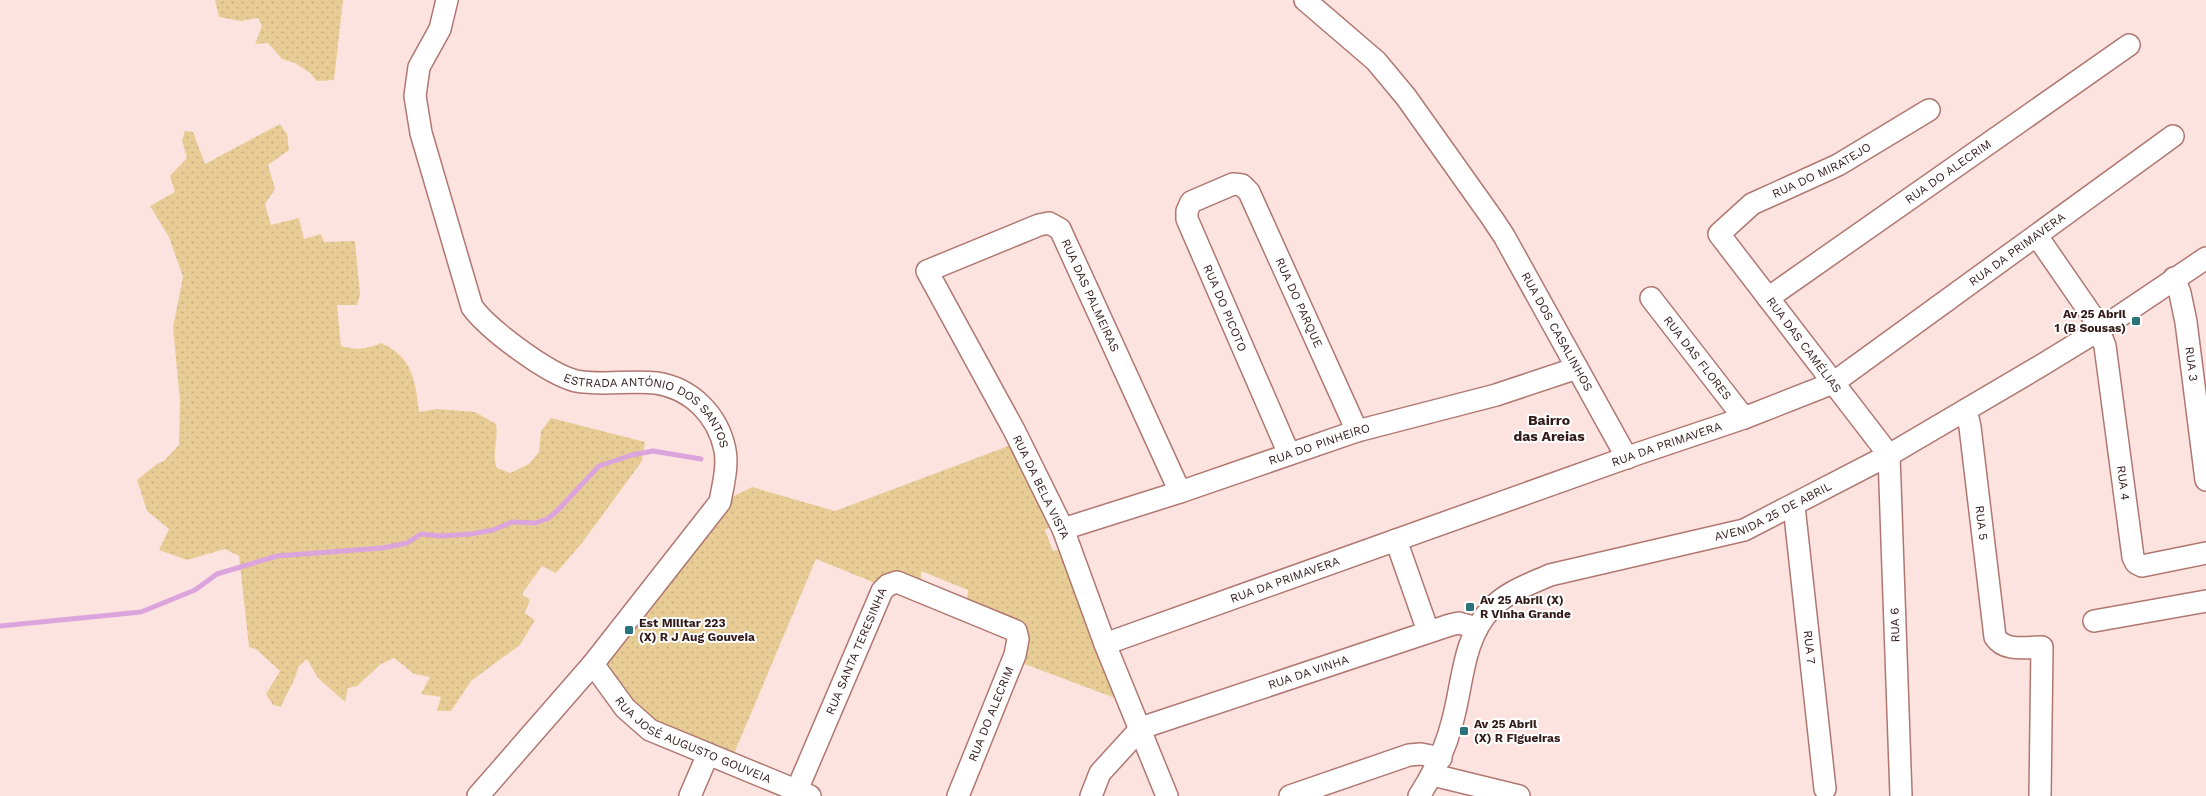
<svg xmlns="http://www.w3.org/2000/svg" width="2206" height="796" font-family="'Work Sans',sans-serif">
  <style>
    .grass { fill: url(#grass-dots) }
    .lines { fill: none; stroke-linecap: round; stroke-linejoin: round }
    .stream { stroke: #dca4dd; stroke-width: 5 }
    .minor-casing { stroke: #b07771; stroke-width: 24 }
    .minor { stroke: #fff; stroke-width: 21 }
    .poi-dot { fill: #29737b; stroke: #fff; stroke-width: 2 }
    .labels { text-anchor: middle; stroke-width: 4; stroke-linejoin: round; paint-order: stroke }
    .street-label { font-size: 12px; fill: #311a18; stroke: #fff }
    .poi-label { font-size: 12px; font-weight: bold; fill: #311a18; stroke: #fff; text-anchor: start }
    .neighbourhood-label { font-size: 14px; font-weight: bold; fill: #311a18; stroke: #fff }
  </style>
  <defs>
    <pattern id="grass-dots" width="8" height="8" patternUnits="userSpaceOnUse" patternTransform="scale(1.25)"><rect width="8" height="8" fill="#e7cd95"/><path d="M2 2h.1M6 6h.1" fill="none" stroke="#c7af80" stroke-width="1.8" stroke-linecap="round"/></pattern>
  </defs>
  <rect width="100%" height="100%" fill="#fde3e0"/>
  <!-- grass -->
  <path class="grass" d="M215,0h128l-9,80 -17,1 -7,-8 -15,-10 -13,-4 -14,-16 -13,1 7,-18 -4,-8 -17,3 -22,-4z
    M280,124l7,10 2,16 -21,15 7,24 -10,15 6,21 28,-7 5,21 17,-5 3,8 31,-1 5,54 -3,10h-20l4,41c15,4 25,4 40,-3 32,14 34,38 38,69l18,-3 38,3 21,12c3,16 -5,29 1,44l13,5 19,-9 10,-12 2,-21 10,-13 94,24 -3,19 -60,82 -26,30 -14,-7 -20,28 8,6 -5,13 10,7 -15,25 -49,36 -20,30h-14l4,-14 -20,-3 9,-17 -16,-3 -20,-16 -13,6 -24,22 -9,2 -3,14 -27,-24 -11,-19 -9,8c-2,14 -12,26 -17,40l-8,-2 -7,-11 14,-23 -24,-22 -7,-2 -10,-91 -14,-7 -38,11 -28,-10 10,-21 -22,-18 -10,-31 20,-16 7,-3 15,-16 1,-44 -7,-74 10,-50 -14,-40 -19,-31 25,-14 -5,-16 17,-18 -5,-18 3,-9 8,1 12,32z
    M1011,445l39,82 -5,3 8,21 6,-1 57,144 -1,4 -96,-36c5,-12 12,-22 5,-35l-57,-25 1,-12 -47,-19v12c-19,-8 -29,-16 -46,0l-59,-24 -83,197 -69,-31 -25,-16 -37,-49 126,-161 24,-12 83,24z"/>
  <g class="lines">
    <!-- stream -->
    <path class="stream" d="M0,626l141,-14 54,-22 22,-16 60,-18 105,-8 25,-5 14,-9 20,2 30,-2 22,-4 19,-8 23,1 12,-4 9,-7 43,-46 33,-11 21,-4 48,8"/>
    <defs>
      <g id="minor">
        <path id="s1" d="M447,0l-7,29 -21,38 -4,29 6,37 51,174c17,23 76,67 104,74 25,5 55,-1 80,2 35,5 62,32 69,67 3,17 -2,35 -5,52l-127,162 -115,132"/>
        <path id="s2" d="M1305,0l71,61 30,36 86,121 12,18 123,222"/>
        <path id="s3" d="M2037,236l58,84 10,26 28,211 3,6 6,3 64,-13"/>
        <path id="s4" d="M2174,278l6,15 6,29 20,158"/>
        <path id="s5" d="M1651,298l93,120"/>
        <path id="s6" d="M1768,298l361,-253"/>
        <path id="s7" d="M1966,410l4,17 25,210c10,15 30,10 47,10l-2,149"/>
        <path id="s8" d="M1289,454l-102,-235v-8l4,-9 42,-18 9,1 7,7 108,239"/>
        <path id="s9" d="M1794,506l31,283"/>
        <path id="s10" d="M1063,529l117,-37 177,-61 139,-36 81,-27"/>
        <path d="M1396,540l32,91"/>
        <path d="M2094,621l112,-20"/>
        <path id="s11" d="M1105,644l532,-190 107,-36 89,-35 340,-247"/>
        <path id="s12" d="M593,664l32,44 25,22 160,66"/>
        <path d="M1433,775l86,21"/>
        <path id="s13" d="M797,790l85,-199 6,-6 9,-3 119,49 2,8 -3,16 -57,141"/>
        <path d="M690,796l18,-42"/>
        <path id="s14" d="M1091,796l9,-23 41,-45 309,-103 9,-2 18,5"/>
        <path id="s15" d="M1167,796l-62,-152 -42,-115 -49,-99 -87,-159 112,-46 10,-2 11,6 120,263"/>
        <path d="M1290,796l119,-41 12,-1 20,4"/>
        <path id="s16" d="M1419,796c15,-23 26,-46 33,-73 11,-38 10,-84 39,-114 15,-17 39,-25 59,-34l194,-45 145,-75 153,-90 57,-35 107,-72"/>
        <path id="s17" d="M1901,796l-12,-341 -170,-221 33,-30 86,-39 91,-55"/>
      </g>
    </defs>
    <!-- minor casing -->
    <use href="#minor" class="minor-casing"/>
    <!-- minor -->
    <use href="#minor" class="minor"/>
  </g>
  <!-- markers -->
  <g class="poi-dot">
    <rect x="2131" y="316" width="10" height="10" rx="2.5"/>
    <rect x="1465" y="602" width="10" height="10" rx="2.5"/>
    <rect x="624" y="625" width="10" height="10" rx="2.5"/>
    <rect x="1459" y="726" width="10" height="10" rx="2.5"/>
  </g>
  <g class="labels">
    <!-- street labels -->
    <g class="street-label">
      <text dy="4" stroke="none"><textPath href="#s17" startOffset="742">RUA DO MIRATEJO</textPath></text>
      <text dy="4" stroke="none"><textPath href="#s6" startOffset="220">RUA DO ALECRIM</textPath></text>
      <text dy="4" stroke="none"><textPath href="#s11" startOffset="1001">RUA DA PRIMAVERA</textPath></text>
      <text dy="4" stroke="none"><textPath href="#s15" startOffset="795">RUA DAS PALMEIRAS</textPath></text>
      <text dy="4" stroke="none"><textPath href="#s8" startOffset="460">RUA DO PARQUE</textPath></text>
      <text transform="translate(1225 308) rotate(67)" y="4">RUA DO PICOTO</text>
      <text dy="4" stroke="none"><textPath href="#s2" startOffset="420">RUA DOS CASALINHOS</textPath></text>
      <text transform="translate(1804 345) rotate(53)" y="4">RUA DAS CAMÉLIAS</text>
      <text dy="4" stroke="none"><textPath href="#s5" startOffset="76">RUA DAS FLORES</textPath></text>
      <text dy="4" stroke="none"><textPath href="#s4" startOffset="88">RUA 3</textPath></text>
      <text dy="4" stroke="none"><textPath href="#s1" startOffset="534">ESTRADA ANTÓNIO DOS SANTOS</textPath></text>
      <text dy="4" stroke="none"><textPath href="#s11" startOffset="596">RUA DA PRIMAVERA</textPath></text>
      <text dy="4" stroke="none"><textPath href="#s10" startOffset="270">RUA DO PINHEIRO</textPath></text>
      <text dy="4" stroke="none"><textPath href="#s3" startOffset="268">RUA 4</textPath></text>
      <text transform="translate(1041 487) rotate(64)" y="4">RUA DA BELA VISTA</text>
      <text dy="4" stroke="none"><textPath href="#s16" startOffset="504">AVENIDA 25 DE ABRIL</textPath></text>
      <text dy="4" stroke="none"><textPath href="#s7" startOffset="114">RUA 5</textPath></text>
      <text dy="4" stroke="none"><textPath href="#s11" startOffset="191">RUA DA PRIMAVERA</textPath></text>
      <text transform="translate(1895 625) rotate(-92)" y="4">RUA 6</text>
      <text dy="4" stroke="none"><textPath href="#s9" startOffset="142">RUA 7</textPath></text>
      <text dy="4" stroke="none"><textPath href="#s13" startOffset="151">RUA SANTA TERESINHA</textPath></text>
      <text dy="4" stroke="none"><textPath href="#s14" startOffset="262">RUA DA VINHA</textPath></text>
      <text transform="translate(991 714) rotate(-68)" y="4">RUA DO ALECRIM</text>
      <text dy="4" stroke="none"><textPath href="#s12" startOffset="130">RUA JOSÉ AUGUSTO GOUVEIA</textPath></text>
    </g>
    <!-- poi labels -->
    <g class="poi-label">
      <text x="2126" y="318" text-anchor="end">Av 25 Abril<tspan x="2126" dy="14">1 (B Sousas)</tspan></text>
      <text x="1480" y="604">Av 25 Abril (X)<tspan x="1480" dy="14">R Vinha Grande</tspan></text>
      <text x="639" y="627">Est Militar 223<tspan x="639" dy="14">(X) R J Aug Gouveia</tspan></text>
      <text x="1474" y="728">Av 25 Abril<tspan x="1474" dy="14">(X) R Figueiras</tspan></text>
    </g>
    <!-- neighbourhood labels -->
    <g class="neighbourhood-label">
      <text x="1549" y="425">Bairro<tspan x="1549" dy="16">das Areias</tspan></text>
    </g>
  </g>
</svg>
